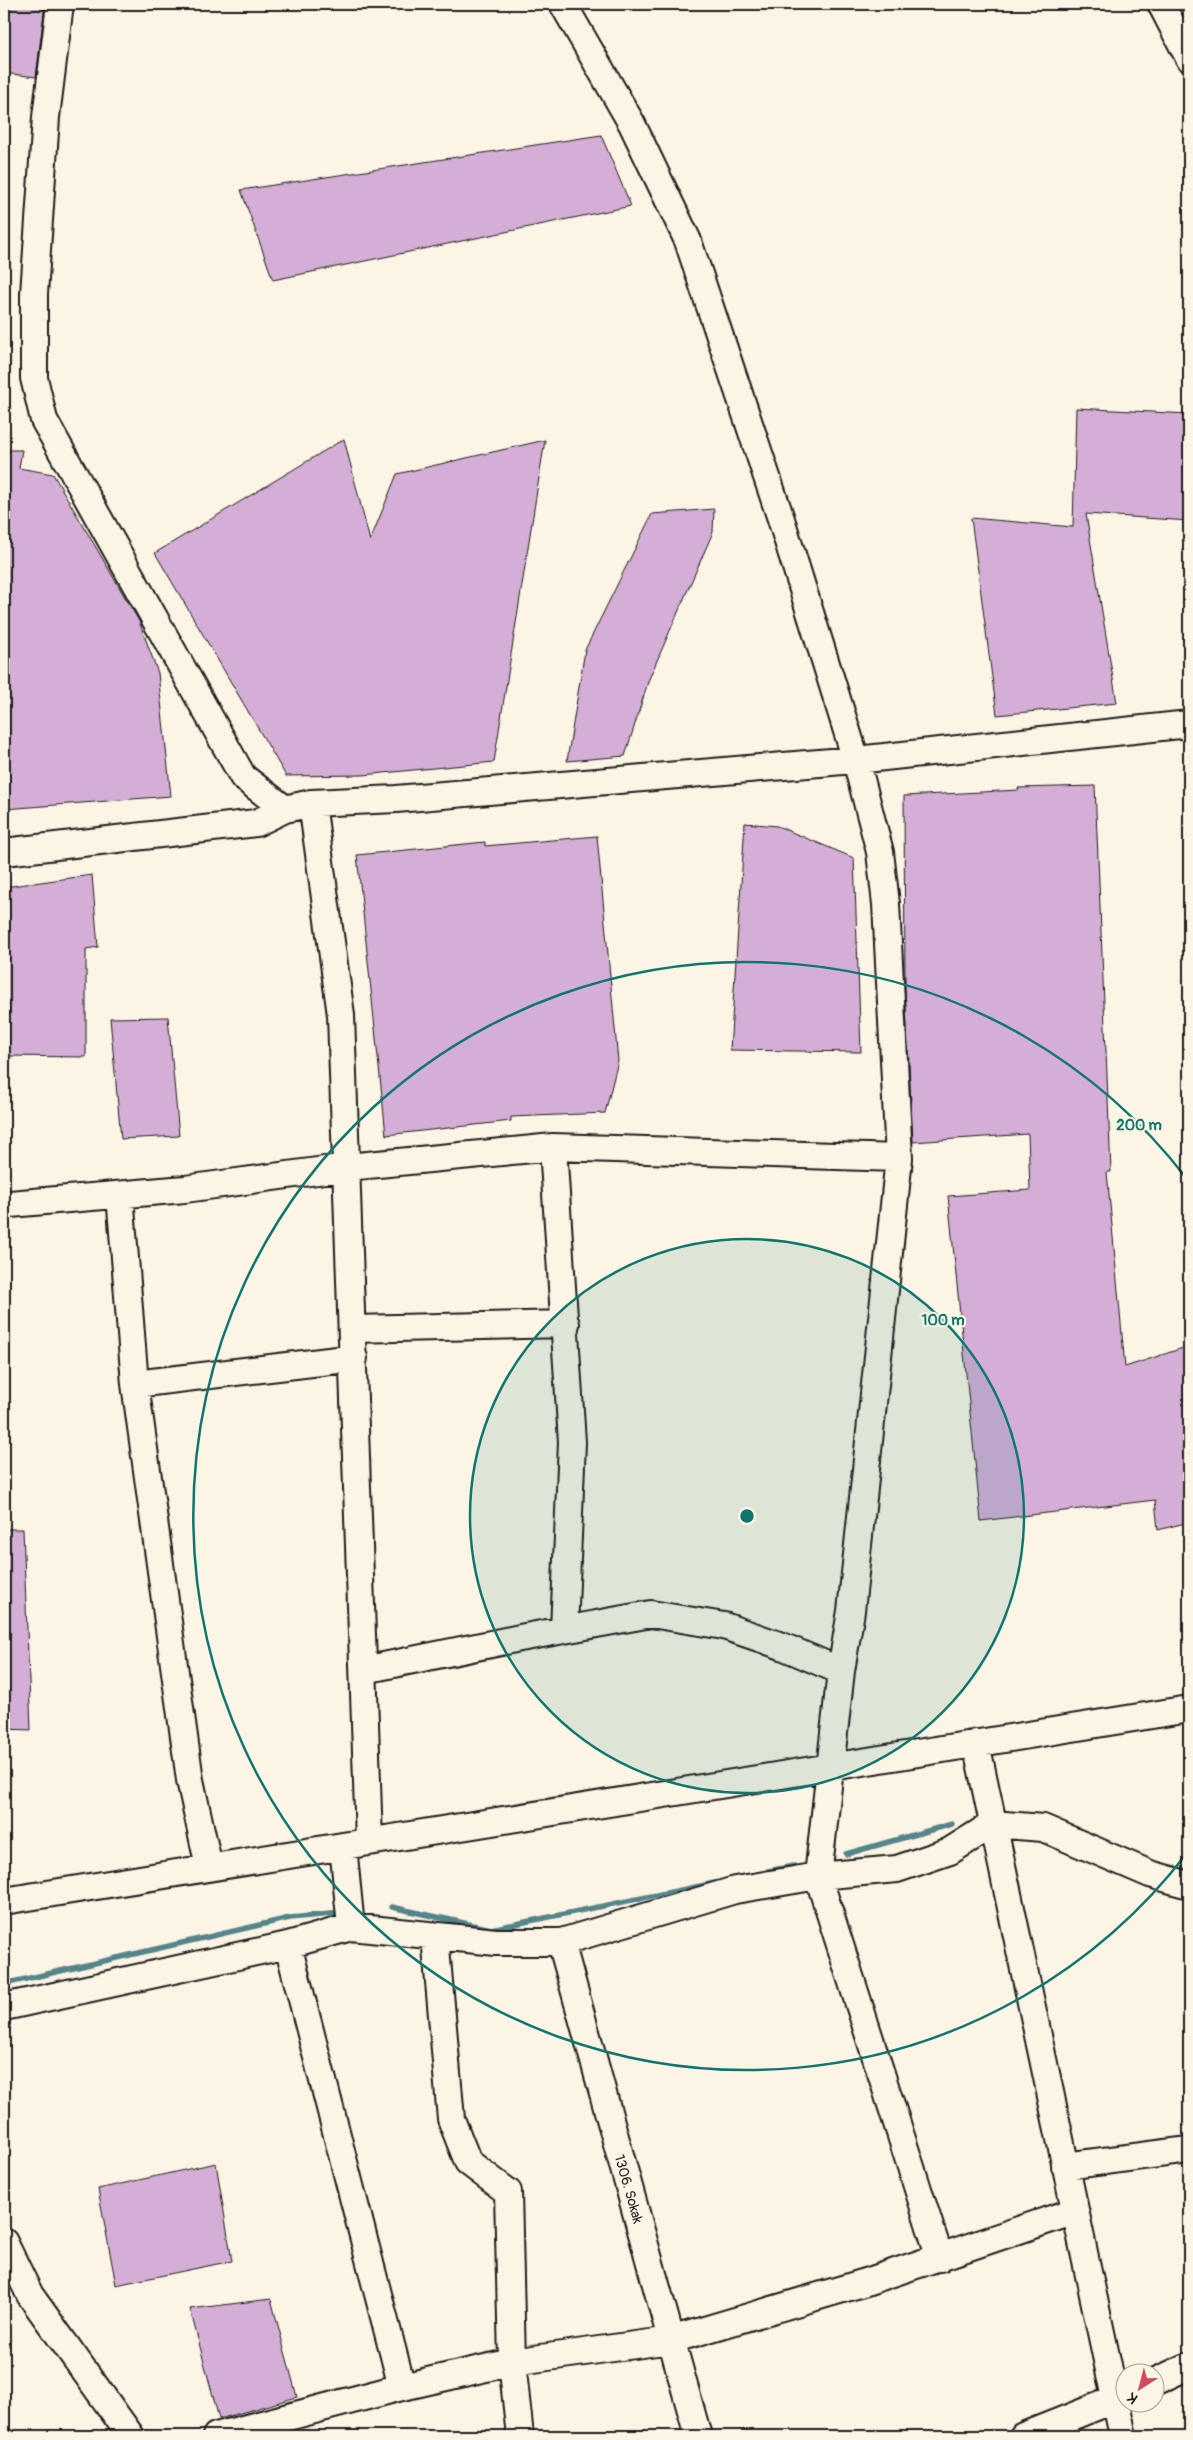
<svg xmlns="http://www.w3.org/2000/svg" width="1193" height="2440" font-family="Pangolin,sans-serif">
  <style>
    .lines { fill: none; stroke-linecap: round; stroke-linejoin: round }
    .stream { stroke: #54848a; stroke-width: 5.5 }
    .building { fill: #d4aed6; stroke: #1c1c1c }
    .minor-casing { stroke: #1c1c1c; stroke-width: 30 }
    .minor { stroke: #fcf5e5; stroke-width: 26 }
    .ring { fill: none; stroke: #0f766e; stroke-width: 2.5 }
    .labels { text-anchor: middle; stroke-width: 4; stroke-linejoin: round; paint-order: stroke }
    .street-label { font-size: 14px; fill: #1c1c1c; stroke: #fcf5e5 }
    .centre { fill: #0f766e; stroke: #fcf5e5; stroke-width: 2.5 }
    .ring-label { font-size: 15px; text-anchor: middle; font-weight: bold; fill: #0f766e; stroke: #fcf5e5; stroke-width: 4; stroke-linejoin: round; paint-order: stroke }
  </style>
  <rect width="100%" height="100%" fill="#fcf5e5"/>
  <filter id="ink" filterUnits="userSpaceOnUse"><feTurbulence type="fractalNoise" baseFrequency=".02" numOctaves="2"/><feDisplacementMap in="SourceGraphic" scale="10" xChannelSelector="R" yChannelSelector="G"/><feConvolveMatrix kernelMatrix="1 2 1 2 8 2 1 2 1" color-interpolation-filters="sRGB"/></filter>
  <g filter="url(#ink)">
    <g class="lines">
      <!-- stream -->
      <path class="stream" d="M1183,4l6,12
        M846,1854l106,-30
        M768,1871l26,-5
        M392,1907l99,22 224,-46
        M4,1984l286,-66 51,-5"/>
    </g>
    <!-- building -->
    <path class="building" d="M4,4h41l-9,73 -32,-4z
      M601,135l30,71 -358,74 -32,-90z
      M1076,408l113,6v107l-103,-7 31,189 -120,12 -26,-197 102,9z
      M344,439l26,102 27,-67 148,-34 -51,322 -131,13 -77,1 -131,-223z
      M4,450h18l-3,18 34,6 86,147 19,52 13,123 -166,13z
      M714,509l-1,23 -64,147 -24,77 -58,5 18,-111 67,-136z
      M1095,786l16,386h-4l18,195 64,-21v176l-31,8 -3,-30 -174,21 -33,-325 82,-6 -2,-56 -115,8 -8,-154 -1,-192 115,-6 -1,-2z
      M745,823l32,3 77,32 7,194 -131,-2z
      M597,836l21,225 -13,52 -94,4v4l-125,14 -29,-280 128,-13v4z
      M92,875l6,72 -12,2v108l-82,-1v-169z
      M168,1017l11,119 -58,3 -11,-121z
      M4,1529h19l8,201 -27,-1z
      M216,2163l16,98 -116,24 -18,-96z
      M271,2299l26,98 -78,22 -29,-110z"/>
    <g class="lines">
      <defs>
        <path id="minor" d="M60,4l-14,113 -12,177v84l10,42 199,357 42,32
          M563,4l69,120 56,117 93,278 75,241 24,92 6,52 13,254 -48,453 -10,60 -23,205 122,382
          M1161,4l28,54
          M312,803l29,212 28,826
          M4,852l252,-29 29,-14 27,-6 84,-4 470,-40 323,-35
          M553,1147l19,295 -8,188
          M120,1195l15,189 55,396 19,87
          M10,1204l175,-15 162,-22 206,-20 346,11
          M353,1329l213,-5
          M135,1384l219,-26
          M364,1670l156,-32 131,-24 73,12 58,20 59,25
          M976,1743l147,693
          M343,1846l8,81
          M4,1901l1185,-192
          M435,1936l16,183 17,43 40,30 4,170 8,74
          M561,1942l137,494
          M288,1945l114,442
          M4,2007l284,-62 63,-18 145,15h65l174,-52 83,-14 79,-7 53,-18 43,-27 50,4 107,46 39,11
          M1065,2166l124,-16
          M4,2242l26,53 101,141
          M1156,2381l33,-15
          M216,2436l186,-49 110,-25 159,-22 195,-58 209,-71
          M1023,2436l103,-41"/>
      </defs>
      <!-- minor casing -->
      <use href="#minor" class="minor-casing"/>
      <!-- minor -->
      <use href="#minor" class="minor"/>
    </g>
  </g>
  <!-- distance rings -->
  <circle cx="747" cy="1516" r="277" fill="#0f766e" fill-opacity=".12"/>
  <g class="ring">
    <circle cx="747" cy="1516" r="277"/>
    <path d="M1187 1853A554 554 0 1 1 1187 1179"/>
  </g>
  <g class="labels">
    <!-- street labels -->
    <g class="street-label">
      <text transform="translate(629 2189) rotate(74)" y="5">1306. Sokak</text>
    </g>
  </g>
  <circle cx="747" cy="1516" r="8" class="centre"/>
  <g class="ring-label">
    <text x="1139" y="1130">200 m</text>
    <text x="943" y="1325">100 m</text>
  </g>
  <!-- margin -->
  <rect width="1193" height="2440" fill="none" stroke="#fcf5e5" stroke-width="20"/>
  <rect x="10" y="10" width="1173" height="2420" fill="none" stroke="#1c1c1c" stroke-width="2" filter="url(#ink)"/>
  <!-- north arrow -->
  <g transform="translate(1140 2388) rotate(216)"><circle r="24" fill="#fcf5e5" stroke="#a29e95"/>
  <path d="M0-4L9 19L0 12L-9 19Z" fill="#d1495b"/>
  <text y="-8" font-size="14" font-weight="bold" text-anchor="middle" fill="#1c1c1c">K</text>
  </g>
</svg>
